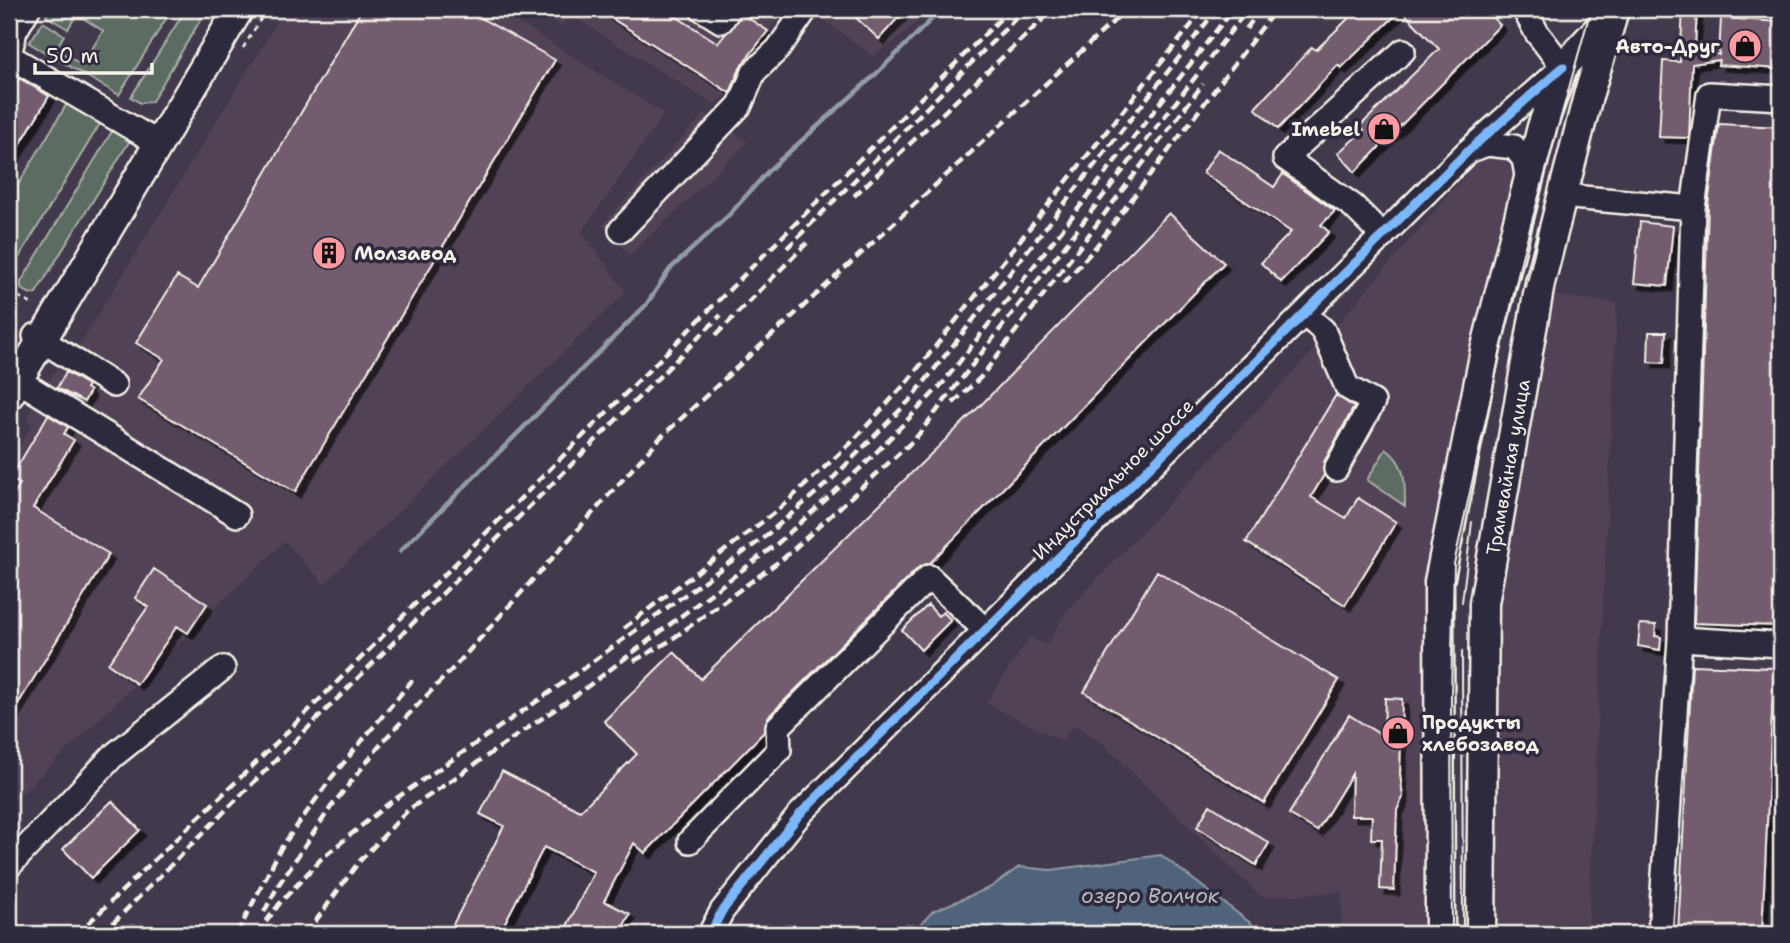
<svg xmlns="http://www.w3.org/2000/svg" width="1790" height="943" font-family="'Shantell Sans',sans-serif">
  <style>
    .built { fill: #514356 }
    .green { fill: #5b6c63; stroke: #a8aea6; stroke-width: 2 }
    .water { fill: #4f637a; stroke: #919ca6; stroke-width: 2 }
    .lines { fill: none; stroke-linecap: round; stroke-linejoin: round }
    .stream { stroke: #919ca6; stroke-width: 4.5 }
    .building { fill: #735b6e; stroke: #f4f1e8; stroke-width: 2; filter: url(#shadow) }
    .minor-casing { stroke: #f4f1e8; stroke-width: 28 }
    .major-casing { stroke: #f4f1e8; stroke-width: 33 }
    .path { stroke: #f4f1e8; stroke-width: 2.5; stroke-dasharray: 5 5; stroke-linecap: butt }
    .minor { stroke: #2f2a3d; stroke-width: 23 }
    .major { stroke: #2f2a3d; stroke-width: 28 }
    .tram { stroke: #f4f1e8; stroke-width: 2 }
    .rail { stroke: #f4f1e8; stroke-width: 4.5; stroke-dasharray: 10 5; stroke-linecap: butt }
    .cycleway-casing { stroke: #2f2a3d; stroke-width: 13 }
    .cycleway { stroke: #7ab7fb; stroke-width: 9 }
    .labels { text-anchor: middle; stroke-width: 7; stroke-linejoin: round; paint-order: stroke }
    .poi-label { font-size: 19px; font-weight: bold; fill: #f4f1e8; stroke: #2f2a3d; text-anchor: end }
    .street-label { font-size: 19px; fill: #f4f1e8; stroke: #2f2a3d }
    .water-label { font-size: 21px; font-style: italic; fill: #b2b8bc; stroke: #2f2a3d }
  </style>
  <defs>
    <filter id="shadow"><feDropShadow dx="5.5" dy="5.5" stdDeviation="0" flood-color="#0009"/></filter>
  </defs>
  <rect width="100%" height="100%" fill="#43394c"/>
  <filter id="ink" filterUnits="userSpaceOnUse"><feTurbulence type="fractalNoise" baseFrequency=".0143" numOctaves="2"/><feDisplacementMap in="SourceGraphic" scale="14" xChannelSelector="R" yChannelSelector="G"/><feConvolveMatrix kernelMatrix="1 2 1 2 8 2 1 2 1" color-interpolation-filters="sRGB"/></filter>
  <g filter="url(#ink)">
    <!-- built -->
    <path class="built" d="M285,9h212l167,105 -82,118 44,60 -302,292 -39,-43 -265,254 -11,16v-348l24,-39 -7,-5 39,-64 6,4z
      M533,9h250l-53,84 -17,11 -144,-90 -8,12z
      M817,9l12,1 101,-1 -31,29 -26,18 -59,-43z
      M705,113l43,29 -118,113 -28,-30z
      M1500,153l10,7 2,20 -79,345 -9,67v342h-83l1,-42 -81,5 -160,-155 -28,-17 -11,16 -76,-38 44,-66 16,8 21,-34 262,-277 149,-173z
      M1553,295l64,8 -29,631h-100l-2,-244 38,-281z"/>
    <!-- green -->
    <path class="green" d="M50,9h122l-53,86 -90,-52 14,-21 21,13 -8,14 26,16 21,-34 -26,-17 -9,15 -22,-13z
      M186,9h21l-55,92 -12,2 -9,-6z
      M68,102l33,20 -92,152v-74z
      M114,128l16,8 -1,6 -93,151 -5,1 -10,-5v-7z
      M1386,449c20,14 19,33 19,57l-38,-26z"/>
    <!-- water -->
    <path class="water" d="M1161,855l104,79h-354l22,-23 58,-24 28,-20 32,3z"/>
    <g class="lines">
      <!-- stream -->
      <path class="stream" d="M400,551l246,-246 24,-36 58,-53 42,-47 106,-95 66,-65"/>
    </g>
    <!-- building -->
    <path class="building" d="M362,9h103l90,51 -260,432 -157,-93 26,-40 -28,-16 41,-67 21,12z
      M597,9h67l54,34 24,-29 26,17 -27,35 -11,27z
      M862,9h44l-27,30 -24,-22z
      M1358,9h127l15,16 -145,147 -17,-19 26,-23 -4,-4 79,-77 -38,-39 -60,58 -3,-3 -60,64 -23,-21 57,-61 4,3z
      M1683,9h14l-2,38 24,8 2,-37 60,4v47l-63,-4 1,-5 -27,4 -3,74 -30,-1 4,-76 17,1z
      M19,78l30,18 -40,67v-67z
      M1719,124l62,3v433l-3,66 -84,-3 14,-419z
      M1218,149l56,38 9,-13 52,37 -14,14 8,7 -48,50 -20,-19 30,-31 -88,-59z
      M1169,213l55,50 -294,300 -11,4 -151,150 -4,15 -119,121 -11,-10 -30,58 26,13 -11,20h-56l31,-62 -50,-25 -45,87h-51l56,-108 -24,-12 22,-43 78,40 57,-57 -33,-33 70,-69 27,27 280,-274z
      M1640,222l33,4 -6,60 -33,-3z
      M1649,332h17l-2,31 -16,-1z
      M66,372l22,13 -2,3 4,3 -6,11 -27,-14z
      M1336,395l18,12 -30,55v13l-13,22 35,21 12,-20 38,24 -51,83 -99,-63z
      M48,415l20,12 -4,7 10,6 -41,68 76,46 -100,165v-216l11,-19 -10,-5z
      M154,569l53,35 -19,29 -11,-7 -40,58 -29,-20 40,-57 -13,-9z
      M1157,571l182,109 -75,123 -180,-111z
      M928,605l10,11 5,-4 8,8 -30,30 -19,-20z
      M1640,624l16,1 -1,11 6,1 -1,13 -22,-4z
      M1692,665l82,3 -12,266h-84z
      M1385,698l17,1 -2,75 3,23 -6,13 -3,80 -14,-1 2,-50h-11l1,-23h-21l1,-42 -35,57 -28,-17 60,-99 35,22z
      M112,801l28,29 -49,48 -28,-29z
      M1210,805l59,38 -13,22 -59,-38z"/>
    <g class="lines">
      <defs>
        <path id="minor" d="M702,9l19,12 8,-12
          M9,55l6,-24 13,-22
          M9,56l149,87
          M1471,150l16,-6 27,3 10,12 4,22
          M1561,196l132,12
          M621,230l119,-125 14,-33 24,-23 28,-40
          M1383,236l-30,-30 -68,-48 118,-107
          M1304,314l19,16 24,57 26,15 -37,67
          M35,336l79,49
          M11,376l226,139
          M1680,639l101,6
          M690,841l89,-91 -1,-23 151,-150 56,53
          M9,866l104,-110 110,-88
          M710,934l12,-23 78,-97 668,-663 95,-84 -26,-34 -13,-24
          M1660,934l20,-295 13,-431 16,-114 72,4"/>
        <g id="major">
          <path d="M9,395l230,-386"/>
          <path d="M1440,934l-1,-352 46,-231 57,-224 21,-60 51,-55"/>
          <path id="s1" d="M1481,934l3,-331 56,-320 48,-187 23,-75"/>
        </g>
      </defs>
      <!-- minor casing -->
      <use href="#minor" class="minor-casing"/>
      <!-- major casing -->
      <use href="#major" class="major-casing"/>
      <!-- path -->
      <path class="path" d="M243,48l24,-39
        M9,291l24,14"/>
      <!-- minor -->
      <use href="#minor" class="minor"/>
      <!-- major -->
      <use href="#major" class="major"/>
      <!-- tram -->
      <path class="tram" d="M1526,287l12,-51
        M1462,602l10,-80
        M1462,651l1,283
        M1452,934l-1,-237 3,-133 68,-307 69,-248"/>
      <!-- rail -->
      <path class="rail" d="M1246,29l15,-20
        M854,196l200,-187
        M787,248l238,-239
        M1064,283l30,-34 182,-240
        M716,335l91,-92
        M953,403l28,-26 222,-293
        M624,628l155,-119 72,-66 56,-61 297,-373
        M634,661l34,-19 117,-85 130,-118 333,-430
        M264,912l15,-28 52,-77 54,-68 73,-76 202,-225 466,-428
        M77,934l188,-180 745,-745
        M102,934l619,-619
        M237,934l44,-86 51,-71 82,-99
        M257,934l23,-31 41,-44 67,-55 168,-116 206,-149 69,-59 80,-81 306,-390
        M306,934l52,-71 50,-53 171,-117 199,-150 87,-79 78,-81 290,-374"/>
      <defs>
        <path id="cycleway" d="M710,934l12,-23 78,-97 668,-663 95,-84"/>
      </defs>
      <!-- cycleway casing -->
      <use href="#cycleway" class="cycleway-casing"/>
      <!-- cycleway -->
      <use href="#cycleway" class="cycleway"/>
    </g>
  </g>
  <!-- icons -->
  <defs>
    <symbol id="shop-disc" viewBox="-11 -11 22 22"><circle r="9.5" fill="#ff9aa2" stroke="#2f2a3d"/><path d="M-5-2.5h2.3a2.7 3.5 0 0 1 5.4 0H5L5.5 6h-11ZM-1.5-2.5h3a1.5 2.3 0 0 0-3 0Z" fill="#111"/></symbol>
    <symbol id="building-disc" viewBox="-11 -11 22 22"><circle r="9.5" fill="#ff9aa2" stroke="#2f2a3d"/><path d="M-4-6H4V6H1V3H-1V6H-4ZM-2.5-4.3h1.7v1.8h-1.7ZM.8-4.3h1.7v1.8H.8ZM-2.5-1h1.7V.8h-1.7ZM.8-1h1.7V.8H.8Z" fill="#111"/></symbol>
  </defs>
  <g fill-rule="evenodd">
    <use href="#shop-disc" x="1726" y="27" width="38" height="38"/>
    <use href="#shop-disc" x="1365" y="110" width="38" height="38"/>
    <use href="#building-disc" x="310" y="234" width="38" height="38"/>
    <use href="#shop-disc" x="1379" y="714" width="38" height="38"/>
  </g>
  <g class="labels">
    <!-- poi labels -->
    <g class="poi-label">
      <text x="1720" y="53">Авто-Друг</text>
      <text x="1360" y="136">Imebel</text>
      <text x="354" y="260" text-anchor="start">Молзавод</text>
      <text x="1422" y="729" text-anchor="start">Продукты<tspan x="1422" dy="22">хлебозавод</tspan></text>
    </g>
    <!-- street labels -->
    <g class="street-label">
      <text dy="7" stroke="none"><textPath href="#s1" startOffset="469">Трамвайная улица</textPath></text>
      <text transform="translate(1113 479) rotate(-45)" y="7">Индустриальное шоссе</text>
    </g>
    <!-- water labels -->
    <g class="water-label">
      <text x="1150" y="903">озеро Волчок</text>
    </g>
  </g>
  <!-- margin -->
  <rect width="1790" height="943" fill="none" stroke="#2f2a3d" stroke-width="35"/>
  <rect x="18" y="18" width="1755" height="908" fill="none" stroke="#f4f1e8" stroke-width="2.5" filter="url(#ink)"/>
  <!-- scale -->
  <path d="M35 63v10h117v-10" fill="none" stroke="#f4f1e8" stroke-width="3.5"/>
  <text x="46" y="63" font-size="21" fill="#f4f1e8" stroke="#2f2a3d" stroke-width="5" paint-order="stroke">50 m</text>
</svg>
